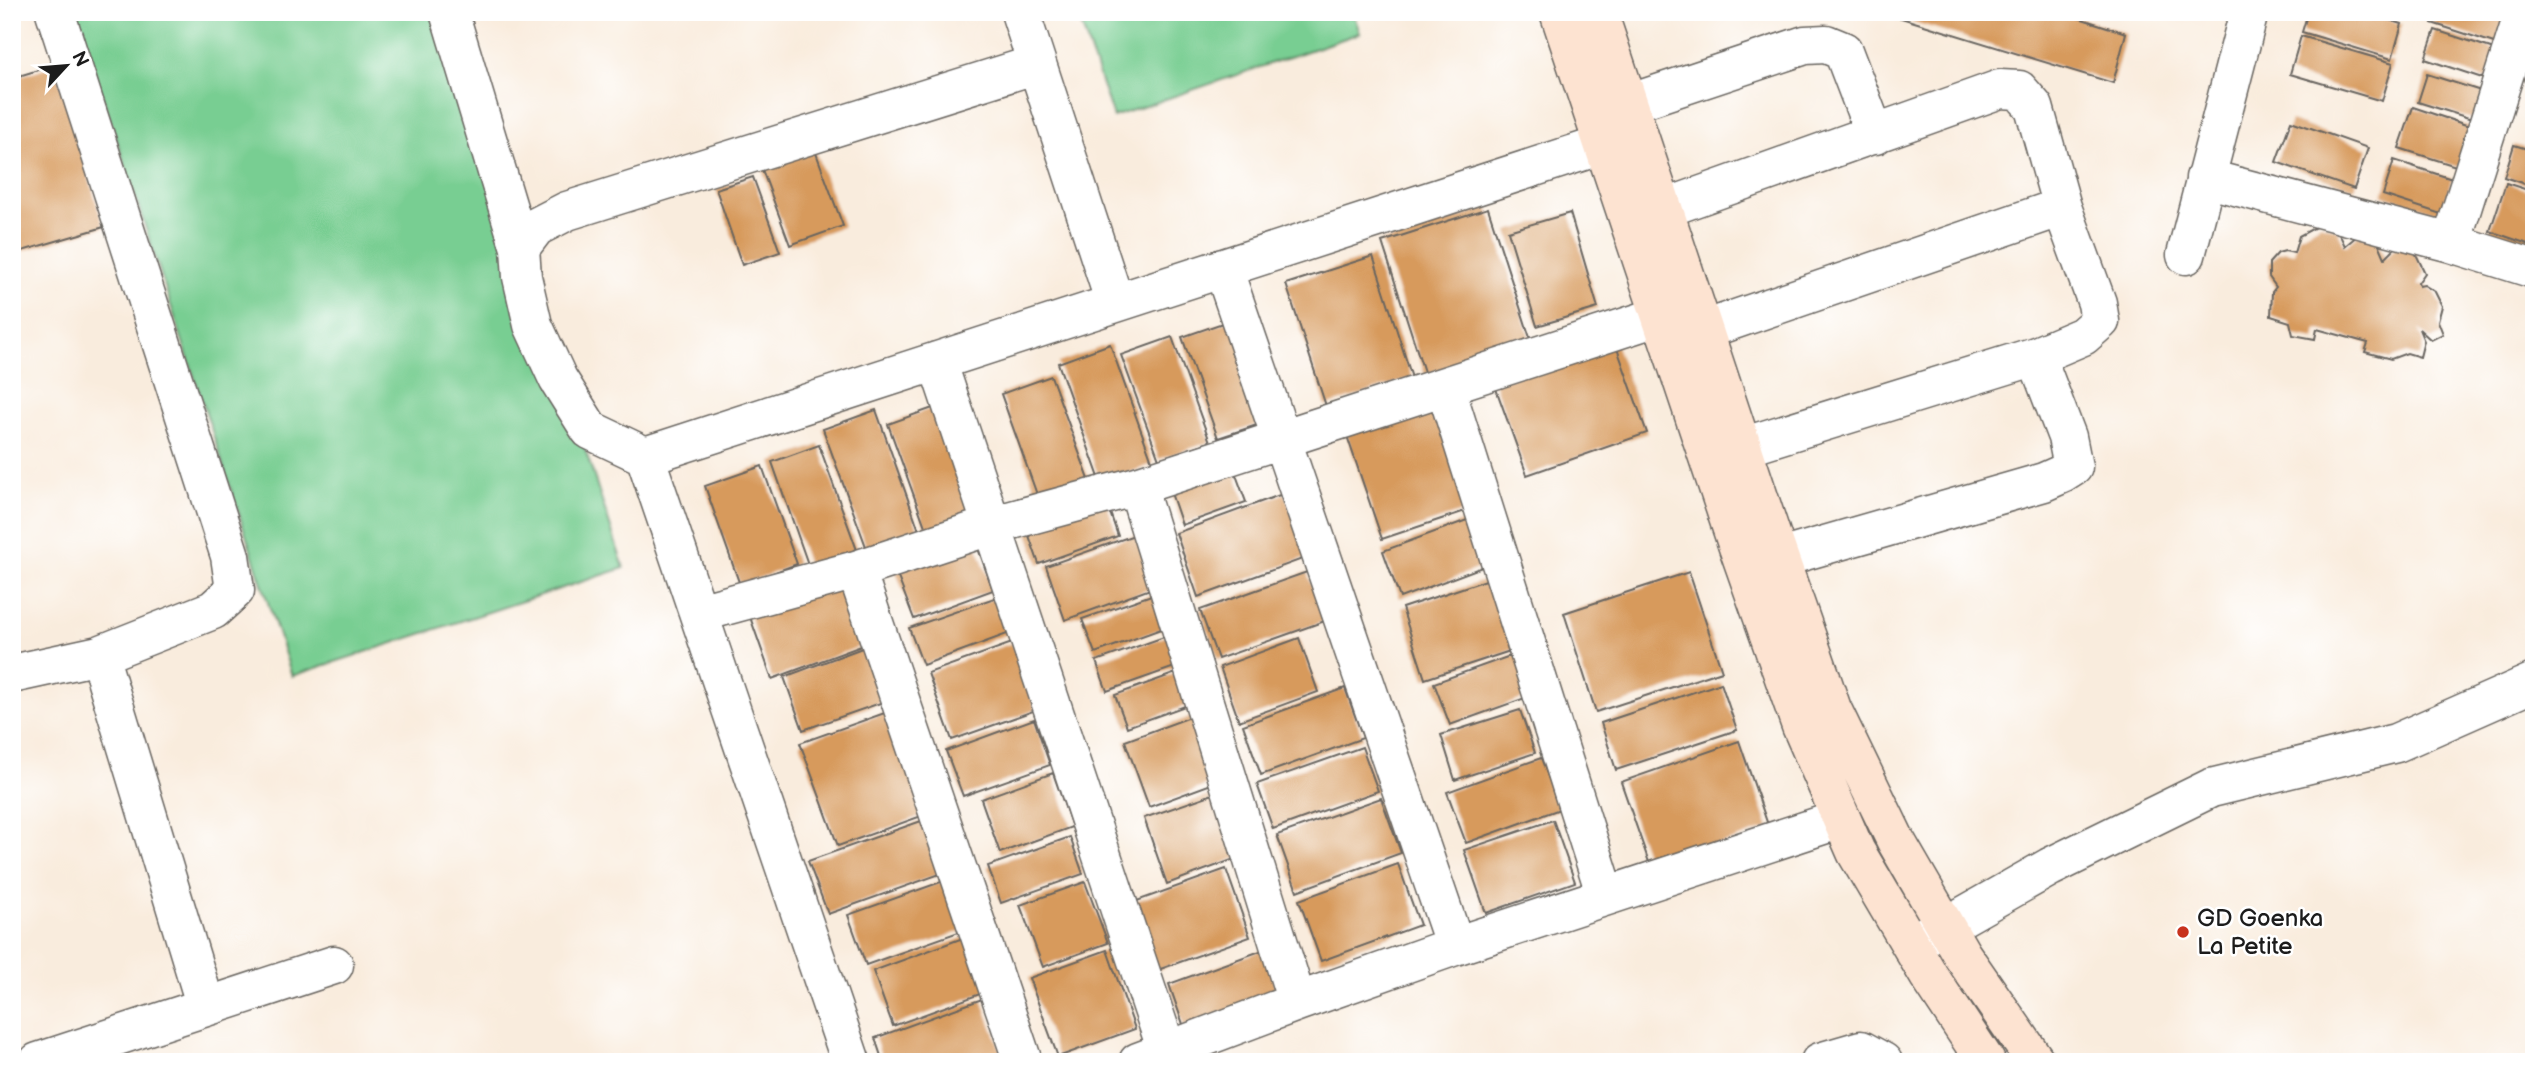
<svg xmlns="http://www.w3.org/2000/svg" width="2546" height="1074" font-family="'Balsamiq Sans',sans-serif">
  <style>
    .green { fill: #78ce92; stroke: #4a7557; stroke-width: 2 }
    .building { fill: #d79a5b }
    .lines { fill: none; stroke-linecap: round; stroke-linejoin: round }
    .street-casing { stroke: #696560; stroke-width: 41 }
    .secondary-casing { stroke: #696560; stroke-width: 41 }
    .street { stroke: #fff; stroke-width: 38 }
    .secondary { stroke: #fde3d1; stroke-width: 38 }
    .poi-dot { fill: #c8321e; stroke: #fff; stroke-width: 2.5 }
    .labels { text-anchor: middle; stroke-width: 5; stroke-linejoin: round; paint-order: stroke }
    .poi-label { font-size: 24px; fill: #1c1c1c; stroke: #fff; text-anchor: start }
  </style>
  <rect width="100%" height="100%" fill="#fff"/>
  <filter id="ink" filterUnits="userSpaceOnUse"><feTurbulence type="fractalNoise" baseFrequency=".0143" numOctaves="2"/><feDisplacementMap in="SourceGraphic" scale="14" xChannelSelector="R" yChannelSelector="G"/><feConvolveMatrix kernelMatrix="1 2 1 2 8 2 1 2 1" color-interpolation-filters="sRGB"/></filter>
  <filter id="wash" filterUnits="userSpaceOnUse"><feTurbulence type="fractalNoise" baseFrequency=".00686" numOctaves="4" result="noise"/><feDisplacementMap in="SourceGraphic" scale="28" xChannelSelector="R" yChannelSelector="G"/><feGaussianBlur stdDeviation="1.57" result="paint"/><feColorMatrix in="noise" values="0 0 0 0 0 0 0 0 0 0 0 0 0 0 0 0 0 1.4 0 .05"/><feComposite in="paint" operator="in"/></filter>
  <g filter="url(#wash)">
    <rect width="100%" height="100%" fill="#f9ecdd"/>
    <!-- green -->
    <path class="green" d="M75,12h367l182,556 -332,108z
      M1077,12h276l7,21 -247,84z"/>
    <g id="blocks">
      <!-- building -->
      <path class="building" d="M2060,12l66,21 -13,50 -228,-70z
        M2308,12h56l38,12 -10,35 -90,-27z
        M2383,12h17l-2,5z
        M2436,12h57l13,4 -9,28 -65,-21z
        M2435,30l62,20 -9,30 -63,-21z
        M2301,36l92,27 -11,38 -92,-27z
        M55,65l49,162 -92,27v-176z
        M2427,74l57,18 -9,28 -57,-18z
        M2413,107l59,20 -13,40 -60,-19z
        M2291,121l77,27 -14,41 -78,-27z
        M813,145l30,81 -53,19 -30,-81z
        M2514,145l20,6v36l-30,-10z
        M2394,160l58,19 -11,35 -58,-19z
        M753,177l27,75 -38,13 -26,-76z
        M2506,183l28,9v54l-44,-15z
        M1488,208l43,133 -106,34 -43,-133z
        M1570,213l28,95 -61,18 -29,-95z
        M2321,224l16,5 8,17 13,-11 19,4 8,19 13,-13 17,7 10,21 -7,10 1,3 5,-1 11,7 7,14 -4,15 5,13 -12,6 -12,-11 5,12 -4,16 -13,-4 -16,6 -26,-7 3,-9 -51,-14 -2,10 -22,-4 -3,-13 -19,-6 1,-24 4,-5 -7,-10v-14l9,-10 7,-2 9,2 5,-17z
        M1373,256l39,122 -86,28 -40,-122z
        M1234,319l35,102 -51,17 -36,-101z
        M1172,337l38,105 -51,17 -38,-104z
        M1614,340l33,93 -120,42 -33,-92z
        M1110,344l43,120 -52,19 -43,-120z
        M1051,376l40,109 -51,18 -39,-109z
        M1434,397l37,112 -89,30 -38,-112z
        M941,405l42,119 -52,19 -43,-119z
        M876,410l44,123 -52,19 -45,-123z
        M819,445l39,108 -48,17 -38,-108z
        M1232,464l14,38 -64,23 -13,-38z
        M762,466l35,98 -57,21 -35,-99z
        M1285,493l23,64 -110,40 -22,-64z
        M1105,498l13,38 -79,28 -13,-37z
        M1467,520l18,46 -85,32 -17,-47z
        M1137,534l19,53 -91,33 -19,-54z
        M976,543l17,47 -79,29 -18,-47z
        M1307,572l18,49 -107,38 -18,-49z
        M1689,572l33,99 -126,41 -32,-99z
        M1492,578l24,71 -91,30 -23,-71z
        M841,581l23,64 -92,34 -23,-65z
        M1163,591l12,33 -80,29 -13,-34z
        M997,597l13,36 -87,32 -14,-37z
        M1178,632l11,30 -82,29 -11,-30z
        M1299,638l19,54 -79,29 -19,-54z
        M1012,643l24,67 -84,30 -24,-67z
        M873,644l19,55 -89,31 -19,-53z
        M1524,651l15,42 -89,32 -16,-42z
        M1176,673l12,32 -61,22 -12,-32z
        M1721,683l16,47 -121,40 -15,-47z
        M1345,688l18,50 -102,37 -18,-50z
        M893,710l37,103 -92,33 -38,-103z
        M1520,710l15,43 -80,27 -14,-45z
        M1193,716l24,66 -68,25 -24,-66z
        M1034,719l16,46 -87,31 -17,-45z
        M1739,741l30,87 -118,40 -30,-86z
        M1362,747l16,44 -105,38 -16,-45z
        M1541,758l19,51 -94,34 -19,-51z
        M1053,773l19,54 -72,26 -19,-54z
        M1216,793l24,64 -73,27 -23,-66z
        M1381,798l20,55 -104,38 -20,-56z
        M924,820l19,53 -115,41 -20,-53z
        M1553,820l22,62 -89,31 -22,-63z
        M1070,837l13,37 -82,29 -13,-37z
        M1398,864l22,61 -99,36 -22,-61z
        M1226,869l24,68 -95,34 -24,-68z
        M952,878l18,50 -104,37 -18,-50z
        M1085,882l23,61 -65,24 -23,-62z
        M971,935l20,55 -98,36 -20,-55z
        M1107,950l28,79 -77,28 -29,-79z
        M1263,950l15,43 -94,34 -15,-43z
        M982,999l23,63h-122l-8,-24z"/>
    </g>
  </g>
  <g filter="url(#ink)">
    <use href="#blocks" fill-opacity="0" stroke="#696560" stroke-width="2"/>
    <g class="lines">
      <defs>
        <path id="street" d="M449,12l71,236
          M1020,12l95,291
          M1628,104l177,-59 21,-1 17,7 32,84
          M2205,178l246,65 83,26
          M1663,209l337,-120 19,1 15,17 28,100 35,96 3,18 -17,15 -47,20 -294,91
          M2451,243l73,-231
          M2186,255l63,-243
          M1223,268l232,678
          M1704,330l358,-123
          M937,361l230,690
          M1445,386l161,510
          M645,456l-55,-26 -32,-51 -25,-54 -11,-48 -2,-29 16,-21 31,-16 470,-147
          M1137,486l160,516
          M1780,558l264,-76 18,-8 11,-7 -6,-30 -31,-81
          M856,570l167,492
          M699,613l157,-43 134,-44 147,-40 523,-170
          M99,655l107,352
          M12,674l87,-19 114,-45 22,-20 -5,-34 -175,-544
          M1914,941l32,-15 104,-59 161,-79 185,-45 138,-61
          M38,1062l296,-97
          M851,1062l-206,-606 991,-322
          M1138,1062l159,-60 158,-56 386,-127
          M1820,1062l41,-12 22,12"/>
        <path id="secondary" d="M1559,12l179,535 63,179 55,126 73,124 57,86
          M1598,12l175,528 59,169 64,132 66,114 74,107"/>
      </defs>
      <!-- street casing -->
      <use href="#street" class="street-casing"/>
      <!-- secondary casing -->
      <use href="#secondary" class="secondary-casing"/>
      <!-- street -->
      <use href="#street" class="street"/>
      <!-- secondary -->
      <use href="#secondary" class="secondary"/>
    </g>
  </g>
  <!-- markers -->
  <circle class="poi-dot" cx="2183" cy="932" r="7"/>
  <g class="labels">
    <!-- poi labels -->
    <g class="poi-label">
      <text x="2197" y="926">GD Goenka<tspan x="2197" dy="28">La Petite</tspan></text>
    </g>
  </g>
  <!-- margin -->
  <rect width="2546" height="1074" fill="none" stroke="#fff" stroke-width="42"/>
  <!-- north arrow -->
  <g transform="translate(66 66) rotate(64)" stroke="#ffffff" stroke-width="5" paint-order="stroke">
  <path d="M0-5L12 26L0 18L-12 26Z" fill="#1c1c1c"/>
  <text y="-10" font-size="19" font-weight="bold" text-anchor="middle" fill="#1c1c1c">N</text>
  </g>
</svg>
